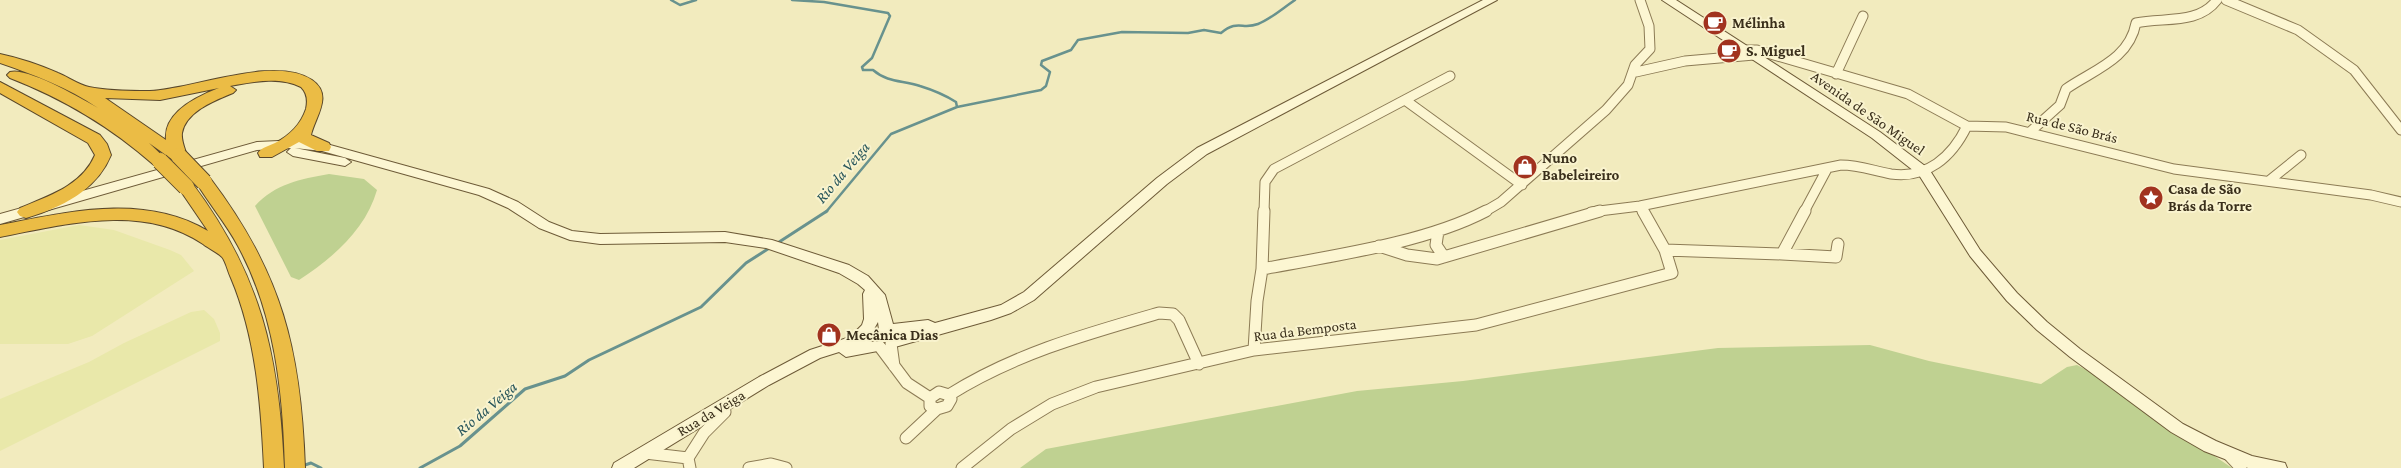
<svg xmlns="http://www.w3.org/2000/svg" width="2401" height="468" font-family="'Crimson Pro',serif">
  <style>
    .farmland { fill: #e9e8aa }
    .green { fill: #bfd191 }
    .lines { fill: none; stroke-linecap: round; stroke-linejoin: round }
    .stream-far1 { stroke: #68928e; stroke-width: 2.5 }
    .stream { stroke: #68928e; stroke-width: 3 }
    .street-far1-casing { stroke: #8c7b55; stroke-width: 11 }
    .street-casing { stroke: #8c7b55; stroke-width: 13 }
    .secondary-casing { stroke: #6e5b38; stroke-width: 2 }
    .highway-casing { stroke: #59472a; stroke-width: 2 }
    .street-far1 { stroke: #fcf6d2; stroke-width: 9 }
    .street { stroke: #fcf6d2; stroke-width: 11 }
    .secondary { fill: #fcf6d2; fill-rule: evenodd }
    .highway { fill: #ebbc45; fill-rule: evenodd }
    .highway-bridge-casing { stroke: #59472a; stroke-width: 18; stroke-linecap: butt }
    .highway-bridge { stroke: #ebbc45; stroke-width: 16 }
    .labels { text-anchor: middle; stroke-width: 4; stroke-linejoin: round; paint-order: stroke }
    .poi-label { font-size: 15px; font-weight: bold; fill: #3a2f1b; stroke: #f9f3ce; text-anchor: start }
    .street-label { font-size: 15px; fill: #3a2f1b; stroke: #f9f3ce }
    .water-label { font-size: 16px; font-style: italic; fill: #28565b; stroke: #f9f3ce }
  </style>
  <rect width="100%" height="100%" fill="#f2ebbe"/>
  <!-- farmland -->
  <path class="farmland" d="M79,225l35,5 56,20 11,5 13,16 -102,65 -24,8h-68v-104z
    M204,310l10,9 6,14v8l-220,110v-52l89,-37 35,-19 67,-31z"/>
  <!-- green -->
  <path class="green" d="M329,174l35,5 13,11c-11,39 -44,68 -78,90l-8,-3 -36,-71c20,-22 45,-27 74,-32z
    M1870,345l59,16 112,23 26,-17 10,-2 19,10 136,93h-1212l26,-19 311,-58 106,-10 255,-33z"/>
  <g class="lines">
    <!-- stream-far1 -->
    <path class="stream-far1" d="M671,0l9,5 16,-5
      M792,0l32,2 64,11 2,3 -18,42 -10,9 1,3h10c15,13 30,10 47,16 13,4 25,9 36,16l1,5
      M826,212l65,-78 66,-27 84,-17 5,-4 4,-14 -9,-7 1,-4 29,-11 7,-10 44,-8 66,1 16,-3 17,3c17,-14 21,-3 37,-9 13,-5 25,-16 37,-24"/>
    <!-- stream -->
    <path class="stream" d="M776,244l51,-33
      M296,468l15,-5 10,5
      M420,468l40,-22 65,-57 40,-13 24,-16 112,-53 45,-44 25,-16"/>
    <defs>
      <path id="street-far1" d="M2226,0l72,30 56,40 47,60
        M1746,50h11l151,44 59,32 39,1 168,42 197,26 30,7
        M1636,72l49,-11 69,-6
        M1836,74l27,-58
        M1405,100l117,85
        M2030,132l30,-27 6,-16c27,-19 63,-29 70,-66 28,-6 62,2 81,-23
        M2270,180l31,-25
        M1640,206l3,6
        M1264,212l1,-30 9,-13 176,-93
        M1484,212l17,-10 105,-92 22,-25 7,-20 15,-16 -1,-23 -9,-26
        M1591,212l49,-6 201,-41c18,0 33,6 50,9 36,5 61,-17 76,-48
        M1804,212l23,-43"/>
      <path id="street" d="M1264,211l-2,58c69,-13 163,-26 224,-58
        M1643,211l22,39 117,4
        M1805,211l-23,43 54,3 2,-13
        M1438,231l-2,14 8,12
        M1379,246l28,9 30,4 163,-48
        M891,344l3,22
        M880,347l27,36 23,15
        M1254,350l3,-49 5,-32
        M939,392l10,3 2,4 -4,7 -10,3 -7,-3v-8z
        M949,395c65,-41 137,-61 210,-82l14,1 6,6 20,44
        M906,438l31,-29
        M645,453l43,5
        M2228,454l13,14
        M690,468l-2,-10 16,-25 21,-21 -1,-6
        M749,468l22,-4 15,4
        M962,468l49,-39 41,-25 44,-17 158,-37 222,-25 196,-52 -7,-23"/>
      <path id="secondary" d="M1483,0h14l-290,154 -40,30 -133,116 -23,13 -20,7 -96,27 -5,-2 -2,-4 2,-4 9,-3h-16l-2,4 -11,4h13l3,4 -3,4 -37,7 -7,-5 -19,6 -51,27 -135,83h-22l2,-5 145,-86 51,-27 40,-13 12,-12 2,-6 -1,-25 2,-4 -7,-6 -19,-11 -73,-25 -41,-6 -125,2 -30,-4 -31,-12 -31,-20 -29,-13 -157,-44 -27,-3 50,10 6,4 -6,4 -52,-10 -6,-4 4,-4 -34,2 -257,74v-10l257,-72 44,-2 22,3 166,46 29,13 31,20 23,9 28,3 125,-2 47,8 77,25 19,11 17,19 8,29 35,-4 7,3 66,-18 23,-13 133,-114 40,-30zM878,322l1,8 -5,-1z
        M1662,0h14l204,132 49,37 51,81 37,43 30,29 33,27 103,75 33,17 36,15 33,7 2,5h-39l-44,-17 -33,-19 -101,-75 -33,-27 -30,-29 -37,-45 -51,-81 -47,-37z"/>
      <path id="highway" d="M0,54c19,4 40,11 58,19 10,4 21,12 31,14 20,4 41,4 61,4 43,-2 125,-36 162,-11 22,15 3,37 -1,55l18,8 2,4 -2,4h-12l-18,-9 -27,15h-12l-2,-4c4,-6 11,-7 17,-10 14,-7 26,-19 31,-34 2,-9 1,-16 -5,-22 -22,-11 -48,-5 -71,-1l6,4 -3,3c-17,7 -47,18 -51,40 -1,7 3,16 5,23l-2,4h-12l-24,-17 19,18 -2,4h-12c-43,-38 -90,-66 -144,-87l-3,-3 3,-3c17,-5 71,26 88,36 -31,-21 -63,-33 -98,-45zM219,88c-21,8 -56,24 -53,52l-61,-42 55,2z
        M0,82l100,53 7,9 4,11c-14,35 -50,53 -85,63l-6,-2 -3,-4 3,-4c28,-12 62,-22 75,-53l-7,-12 -88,-50z
        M204,177l6,1c72,95 91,172 95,290h-20c-2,-76 -10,-154 -47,-222 -12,-23 -29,-42 -42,-64l2,-4z
        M186,181l6,2c69,92 87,172 92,285h-20c-3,-64 -8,-131 -33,-190 -3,-6 -5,-16 -9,-21 -5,-5 -14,-9 -19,-13 -60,-41 -137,-20 -203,-7v-12c68,-13 144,-32 208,6l-30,-44 2,-4z"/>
    </defs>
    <!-- street-far1 casing -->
    <use href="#street-far1" class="street-far1-casing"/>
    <!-- street casing -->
    <use href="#street" class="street-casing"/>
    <!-- secondary casing -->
    <use href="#secondary" class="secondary-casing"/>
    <!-- highway casing -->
    <use href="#highway" class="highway-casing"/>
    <!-- street-far1 -->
    <use href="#street-far1" class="street-far1"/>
    <!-- street -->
    <use href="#street" class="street"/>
    <!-- secondary -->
    <use href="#secondary" class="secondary"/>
    <!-- highway -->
    <use href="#highway" class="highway"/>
    <defs>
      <path id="highway-bridge" d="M179,156l25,26
        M160,161l26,26"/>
    </defs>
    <!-- highway-bridge casing -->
    <use href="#highway-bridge" class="highway-bridge-casing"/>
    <!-- highway-bridge -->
    <use href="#highway-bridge" class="highway-bridge"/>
  </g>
  <!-- icons -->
  <defs>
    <symbol id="cafe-disc" viewBox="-11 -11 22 22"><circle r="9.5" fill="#a1321f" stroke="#f9f3ce"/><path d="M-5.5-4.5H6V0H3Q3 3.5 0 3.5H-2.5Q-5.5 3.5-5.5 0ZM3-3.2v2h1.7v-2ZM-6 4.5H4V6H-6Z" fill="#fff"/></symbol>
    <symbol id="shop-disc" viewBox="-11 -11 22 22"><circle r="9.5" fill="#a1321f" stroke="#f9f3ce"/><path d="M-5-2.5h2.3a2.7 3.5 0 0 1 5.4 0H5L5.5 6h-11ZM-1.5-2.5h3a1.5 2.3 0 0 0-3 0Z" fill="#fff"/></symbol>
    <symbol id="sight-disc" viewBox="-11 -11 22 22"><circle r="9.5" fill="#a1321f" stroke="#f9f3ce"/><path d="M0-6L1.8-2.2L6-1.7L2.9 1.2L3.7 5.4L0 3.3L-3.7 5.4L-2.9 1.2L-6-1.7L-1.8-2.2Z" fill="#fff"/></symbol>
  </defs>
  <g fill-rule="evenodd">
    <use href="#cafe-disc" x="1701" y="9" width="28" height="28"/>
    <use href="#cafe-disc" x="1715" y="37" width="28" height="28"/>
    <use href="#shop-disc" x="1511" y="153" width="28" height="28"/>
    <use href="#sight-disc" x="2137" y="184" width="28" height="28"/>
    <use href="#shop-disc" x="815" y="321" width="28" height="28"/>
  </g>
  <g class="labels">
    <!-- poi labels -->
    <g class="poi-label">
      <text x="1732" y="28">Mélinha</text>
      <text x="1746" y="56">S. Miguel</text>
      <text x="1542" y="163">Nuno<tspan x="1542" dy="17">Babeleireiro</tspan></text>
      <text x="2168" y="194">Casa de São<tspan x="2168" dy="17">Brás da Torre</tspan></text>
      <text x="846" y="340">Mecânica Dias</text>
    </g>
    <!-- street labels -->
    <g class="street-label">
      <text transform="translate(1868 113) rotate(35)" y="5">Avenida de São Miguel</text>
      <text transform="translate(2072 127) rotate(14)" y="5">Rua de São Brás</text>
      <text transform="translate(1305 330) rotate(-7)" y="5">Rua da Bemposta</text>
      <text transform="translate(711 413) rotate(-31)" y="5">Rua da Veiga</text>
    </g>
    <!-- water labels -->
    <g class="water-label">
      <text transform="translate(842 172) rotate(-50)" y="6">Rio da Veiga</text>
      <text transform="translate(486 408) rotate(-40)" y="6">Rio da Veiga</text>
    </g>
  </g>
</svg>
